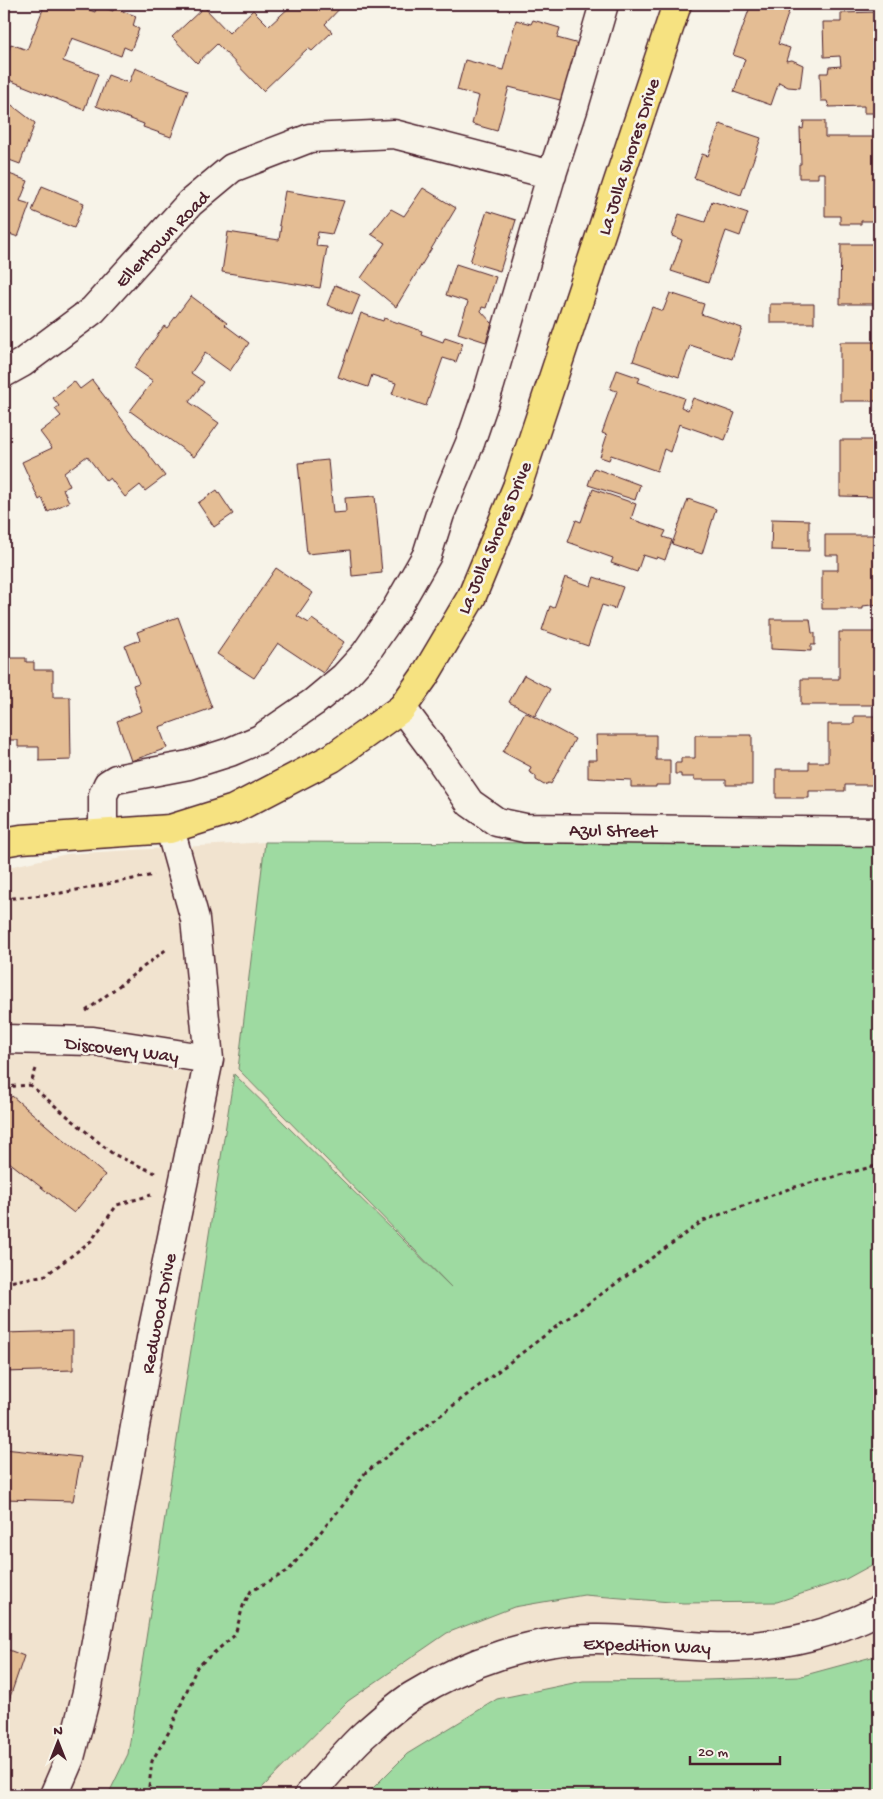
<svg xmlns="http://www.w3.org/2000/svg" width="883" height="1799" font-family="'Gochi Hand',sans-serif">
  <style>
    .built { fill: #f1e3cf }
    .green { fill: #9edaa1; stroke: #747c66 }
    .building { fill: #e4bd94; stroke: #4a1f2b }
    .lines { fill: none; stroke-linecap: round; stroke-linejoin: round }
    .minor-casing { stroke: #4a1f2b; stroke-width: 31 }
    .major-casing { stroke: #4a1f2b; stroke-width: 31 }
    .path { stroke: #4a1f2b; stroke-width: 3; stroke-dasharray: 4 4; stroke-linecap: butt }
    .minor { stroke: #f7f3e8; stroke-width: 28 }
    .major { stroke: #f6e281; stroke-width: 28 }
    .labels { text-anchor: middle; stroke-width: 5; stroke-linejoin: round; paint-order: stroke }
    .street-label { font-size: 19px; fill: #4a1f2b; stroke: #f7f3e8 }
  </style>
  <rect width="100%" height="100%" fill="#f7f3e8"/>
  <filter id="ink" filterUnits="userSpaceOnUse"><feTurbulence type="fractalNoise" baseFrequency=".02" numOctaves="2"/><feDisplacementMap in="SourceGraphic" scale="10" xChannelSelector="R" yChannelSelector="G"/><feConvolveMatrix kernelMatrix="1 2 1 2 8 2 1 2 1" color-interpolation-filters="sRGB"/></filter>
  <g filter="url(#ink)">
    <!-- built -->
    <path class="built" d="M265,842l614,2v951h-875v-927l63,-14z"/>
    <!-- green -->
    <path class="green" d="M265,842l614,2v717l-33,18 -69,23 -94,1 -99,-8 -70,12 -67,26 -99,68 -93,94h-147l20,-41 106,-680 217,213 -213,-218z
      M879,1655v140h-513l41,-41 90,-55 86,-18 122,-1 93,-3z"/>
    <!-- building -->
    <path class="building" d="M45,4h16l5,2 1,-2h6l22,8 2,-7 16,6 1,-3 22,8 -3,10 6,3 -8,21 -7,-3 -3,9 -49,-18 -9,23 35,13 -14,36 -80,-32v-15l7,-19 16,6z
      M293,4h51l-19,20 7,8 -20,19 -4,-3 -45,43 -46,-47 -20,19 -25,-26 32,-30 25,26 24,-23 16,16z
      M751,4h27l12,4 -12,36 12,4 -4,13 6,-1 11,5 -3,23 -12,-1 -9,-5 -8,23 -37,-13 11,-33 -12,-4z
      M879,12v101h-15v-7l-35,1 -2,-6h-6l-1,-28h8l1,-6 12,-1 -1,-10 -16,1 -1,-35h18v-9z
      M516,20l15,4 2,-4 27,8 -3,10 22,6 -15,57 -55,-14 -12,44 -25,-7 7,-28 -22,-6 8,-30 38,10z
      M135,68l53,22 -17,47 -28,-10 1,-3 -48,-18 12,-31 21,8z
      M4,99l31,24 -15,41 -16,-6z
      M804,121h21v16h54v81h-6v3h-12v3h-21v-8h-15v-43h-7v5h-19v-14h2l-1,-36 3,1z
      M720,124l41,14 -20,57 -47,-17 8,-24 6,2z
      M4,172l24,9 -8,20 10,3 -12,33 -14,-5z
      M42,186l42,17 -10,25 -42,-17z
      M423,188l33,20 -60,99 -35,-29 24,-35 -14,-9 20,-25 13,7z
      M285,191l59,10 -12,33 -14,-2 -2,14 11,1 -7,41 -98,-16 6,-40 51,8 2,-14 -2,-1z
      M712,201l36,12 -8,23 -14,-5 -18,52 -37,-12 11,-31 -10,-4 7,-22 26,8z
      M487,211l29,9 -16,51 -30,-9z
      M841,244h38v60h-39z
      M456,264l40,13 -10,31 -4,-1 -1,4 11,12 -6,19 -28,-9 10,-31 -22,-7z
      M4,274l5,4 -5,6z
      M335,285l25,10 -8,20 -25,-10z
      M670,293l34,11 -3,10 41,14 -10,31 -42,-14 -11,32 -46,-16 19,-54 11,4z
      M191,296l36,27 -2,2 24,18 -19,28 -25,-18 -14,20 13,9 -15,20 30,21 -25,34 -64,-46 23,-30 -19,-13 30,-42 3,2z
      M770,304h44v19h-44z
      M361,313l22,8 1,-3 38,13 -1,3 22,8 2,-5 18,6 -7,19 -13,-4 -17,48 -34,-12 4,-11 -24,-8 -4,12 -30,-10z
      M840,342h39v59h-39z
      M617,370l23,8 -2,4 46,16 -3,9 7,3 5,-12 42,15 -10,27 -46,-16 -9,28 -6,-3 -7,22 -46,-16 -2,5 -9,-3 7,-22 -5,-2 15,-42 -7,-2z
      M92,380l73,96 -20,15 -5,-6 -15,12 -15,-19 -4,3 -19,-25 -23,17 6,13 -7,3 6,13 -21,10 -6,-14 -3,2 -17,-38 30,-14 -12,-16 21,-16 -6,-7 4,-3 -6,-8 21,-17 6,8z
      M840,440h39v57l-39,-1z
      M328,460l5,53 13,-1 -1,-14 30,-2 7,77 -30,3 -2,-26 -43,4 -9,-91z
      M594,468l46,17 -5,15 -47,-15z
      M593,489l43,15 -5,15 35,12 -3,6 9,3 -7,20 -8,-3 -1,2 -13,-4 -6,17 -26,-9 2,-5 -45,-16 8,-22 5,2z
      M217,490l16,24 -19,13 -16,-24z
      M688,499l28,10 -14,45 -30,-10z
      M772,519l37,1v31l-38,-1z
      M825,535h54v69l-16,2v3h-41v-39h16v-15h-13z
      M276,568l37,25 -16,23 12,7 3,-4 32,23 -21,31 -45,-30 -24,35 -37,-24z
      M565,577l26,9 3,-9 29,10 -8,22 -13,-4 -14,41 -46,-16 8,-24 4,2z
      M178,617l34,91 -53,19 8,21 -36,13 -14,-40 25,-10 -9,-26 6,-2 -14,-37 15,-6 -3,-8z
      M771,619h39l2,14h3v12h-4v6l-40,-2z
      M839,632h40v73h-78v-26h38z
      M4,658h22v4h8v8h19v27h17l1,63 -32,1v-14h-21v-7h-14z
      M524,675l26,14 -15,27 -26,-14z
      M525,712l50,27 -24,45 -2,-1 -5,2 -8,-5v-4l-7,-4 2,-5 -28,-15z
      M854,716h22v8h3v61h-34v6h-36v7h-33v-29h33v-7h19v-38h26z
      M596,735h60v25h14v25h-14v2h-25v-7l-43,-2v-18h9z
      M695,735h57v50h-26v-5h-32v-3h-13v-3h-6v-11h6v-5h14z
      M12,1096l93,79 -31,38 -70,-55v-53z
      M73,1331v39l-69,2v-39z
      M4,1449l77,8 -8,44 -69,-2z
      M4,1648l20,8 -16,47 -4,-2z"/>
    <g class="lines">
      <defs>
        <path id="minor" d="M4,373l18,-10 71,-53 97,-107 42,-35 78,-30 84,-4 158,41
          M402,708l35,47 33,48 27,19 28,6 354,4
          M103,833v-38l5,-11 8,-5 73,-14 41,-13 30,-13 54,-37 30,-25 21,-23 31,-45 31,-54 13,-41 30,-71 20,-58 60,-205 23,-70 31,-106
          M4,1039l89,2 116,18
          M54,1795l16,-37 17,-66 64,-354 58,-279 -14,-140 -25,-90
          M309,1795c19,-20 36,-43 56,-61 15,-13 31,-28 47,-38 53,-33 123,-58 186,-57 45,0 91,10 136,8 53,-2 98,-13 145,-37"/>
        <path id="major" d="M4,842l17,-3 149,-10 64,-20 98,-51 70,-50 22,-31 48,-81 45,-109 160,-483"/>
      </defs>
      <!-- minor casing -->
      <use href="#minor" class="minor-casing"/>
      <!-- major casing -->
      <use href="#major" class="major-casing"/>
      <!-- path -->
      <path class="path" d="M4,899l57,-6 93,-18
        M86,1011l82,-63
        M36,1069l-6,16 83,69 42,19
        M4,1087l26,-2
        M4,1283l42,-8 45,-34 26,-36 34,-10
        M148,1795l4,-34 18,-31 27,-63 38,-32 8,-29 8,-15 37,-20 56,-67 21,-31 196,-150 142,-102 88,-33 88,-23"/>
      <!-- minor -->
      <use href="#minor" class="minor"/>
      <!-- major -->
      <use href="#major" class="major"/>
    </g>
  </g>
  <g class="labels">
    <!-- street labels -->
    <g class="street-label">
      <text transform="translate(627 156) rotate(-72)" y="7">La Jolla Shores Drive</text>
      <text transform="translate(161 238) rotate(-46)" y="7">Ellentown Road</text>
      <text transform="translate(493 537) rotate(-67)" y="7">La Jolla Shores Drive</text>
      <text transform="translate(613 829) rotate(1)" y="7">Azul Street</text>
      <text transform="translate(122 1048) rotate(7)" y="7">Discovery Way</text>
      <text transform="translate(157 1313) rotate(-79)" y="7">Redwood Drive</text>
      <text transform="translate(647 1644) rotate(2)" y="7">Expedition Way</text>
    </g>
  </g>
  <!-- margin -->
  <rect width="883" height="1799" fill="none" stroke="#f7f3e8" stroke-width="20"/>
  <rect x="10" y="10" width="863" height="1779" fill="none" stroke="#4a1f2b" stroke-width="2" filter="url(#ink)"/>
  <!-- north arrow -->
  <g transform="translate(58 1742)" stroke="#f7f3e8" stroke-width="4" paint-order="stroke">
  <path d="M0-4L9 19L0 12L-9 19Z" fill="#4a1f2b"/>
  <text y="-8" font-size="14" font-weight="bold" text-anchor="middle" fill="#4a1f2b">N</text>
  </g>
  <!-- scale -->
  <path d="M690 1756v8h90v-8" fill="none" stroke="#4a1f2b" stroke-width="2.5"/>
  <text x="698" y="1756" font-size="15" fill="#4a1f2b" stroke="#f7f3e8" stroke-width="4" paint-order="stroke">20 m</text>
</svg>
